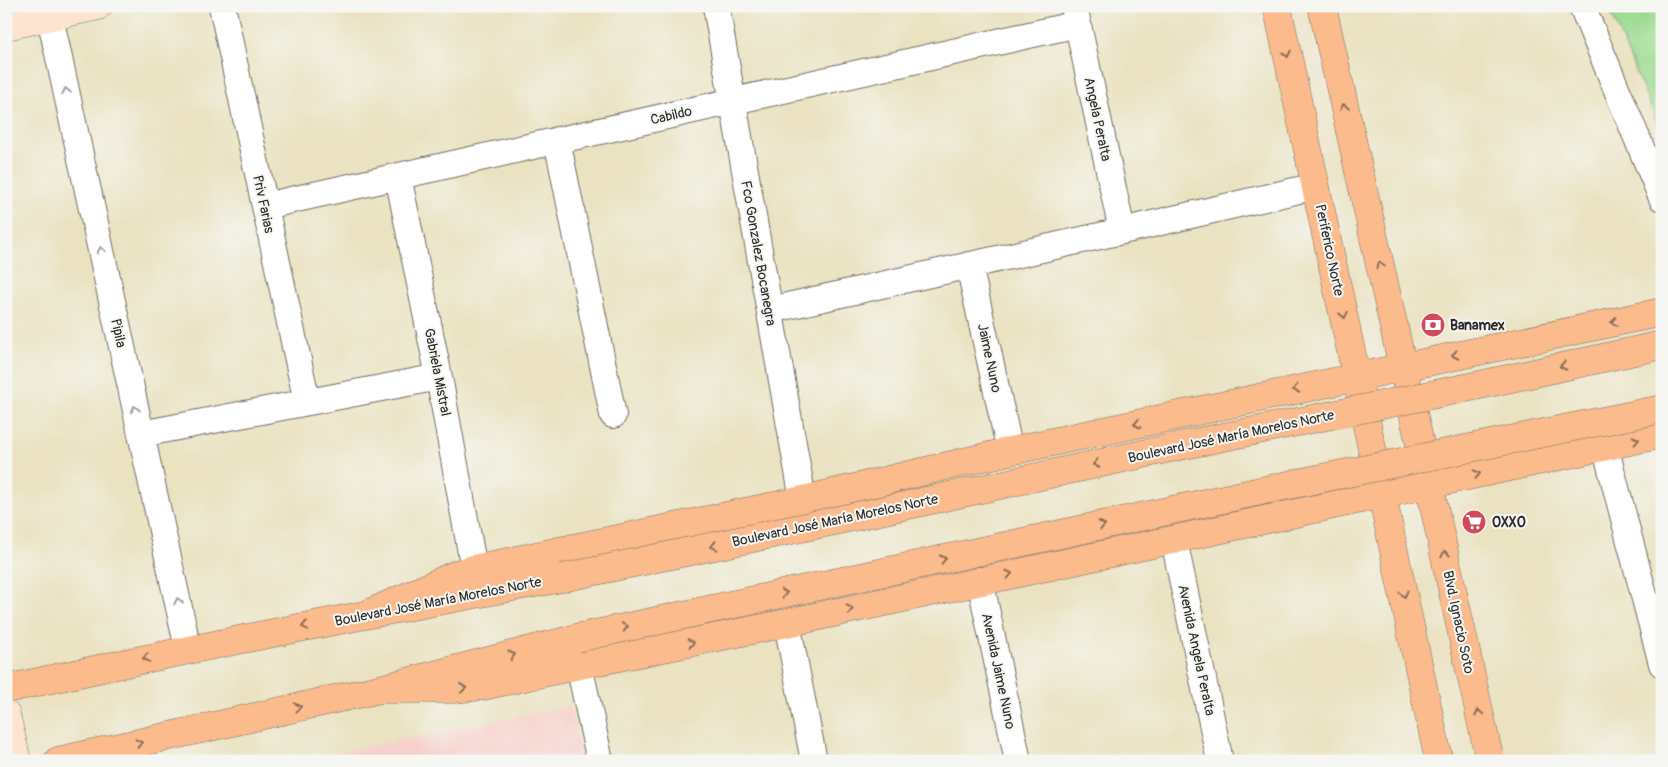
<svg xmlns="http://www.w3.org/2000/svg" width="1668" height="767" font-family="Pangolin,sans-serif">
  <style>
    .built { fill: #f7d0cb }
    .green { fill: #9ddb91; stroke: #64835e }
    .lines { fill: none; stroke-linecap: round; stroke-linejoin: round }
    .street-casing { stroke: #6e6b60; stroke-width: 28 }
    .secondary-casing { stroke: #6e6b60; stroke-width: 29 }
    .primary-casing { stroke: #6e6b60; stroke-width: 29 }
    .street { stroke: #fff; stroke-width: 26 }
    .secondary { stroke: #fde4d1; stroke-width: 28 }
    .primary { stroke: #fbbb8d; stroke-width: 28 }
    .primary-bridge-casing { stroke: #6e6b60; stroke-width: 29; stroke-linecap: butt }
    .primary-bridge { stroke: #fbbb8d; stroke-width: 28 }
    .oneway { stroke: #896c57 }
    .oneway2 { stroke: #a0a0a0 }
    .labels { text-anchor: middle; stroke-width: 4; stroke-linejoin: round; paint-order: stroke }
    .street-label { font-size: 14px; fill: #2b2b2b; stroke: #f6f6f2 }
    .poi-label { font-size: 14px; font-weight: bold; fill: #2b2b2b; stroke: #f6f6f2; text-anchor: start }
  </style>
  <rect width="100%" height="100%" fill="#f6f6f2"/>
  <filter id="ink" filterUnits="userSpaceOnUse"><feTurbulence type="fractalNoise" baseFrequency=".02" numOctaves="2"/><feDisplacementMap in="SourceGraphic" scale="10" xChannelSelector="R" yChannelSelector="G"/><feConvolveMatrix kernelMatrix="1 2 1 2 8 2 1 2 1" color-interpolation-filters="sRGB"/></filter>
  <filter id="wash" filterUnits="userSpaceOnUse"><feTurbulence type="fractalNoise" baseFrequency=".0096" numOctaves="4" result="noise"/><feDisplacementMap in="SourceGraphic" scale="20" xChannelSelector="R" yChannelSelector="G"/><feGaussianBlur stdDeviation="1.12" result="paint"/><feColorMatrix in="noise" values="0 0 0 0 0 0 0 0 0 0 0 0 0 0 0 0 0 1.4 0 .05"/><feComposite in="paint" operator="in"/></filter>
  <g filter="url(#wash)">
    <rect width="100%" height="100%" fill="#eae2c1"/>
    <!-- built -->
    <path class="built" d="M570,706l12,55h-283z"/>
    <!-- green -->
    <path class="green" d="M1608,6h54v128z"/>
  </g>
  <g filter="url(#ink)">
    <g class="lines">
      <defs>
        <path id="street" d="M222,6l85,396
          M716,6l87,494
          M1074,6l48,225
          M1582,6l80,192
          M50,17l138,632
          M557,140l56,275
          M398,176l41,201 35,192
          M265,206l813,-182
          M969,265l41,186
          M770,310l352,-79 194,-45
          M141,434l298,-57
          M1605,446l57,218
          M1174,540l46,221
          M980,580l38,181
          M787,623l27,138
          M579,665l21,96"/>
        <path id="secondary" d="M6,26l92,-20
          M6,715l11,46"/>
        <path id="primary" d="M1277,6l162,755
          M1322,6l107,478 61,277
          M370,613l87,-39 17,-5 329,-69 207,-49 652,-139
          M6,689c185,-41 370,-77 556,-111
          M380,689h72l31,-3 96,-21 208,-42 875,-189
          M58,761l322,-72 197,-51"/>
      </defs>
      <!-- street casing -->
      <use href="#street" class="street-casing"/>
      <!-- secondary casing -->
      <use href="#secondary" class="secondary-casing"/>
      <!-- primary casing -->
      <use href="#primary" class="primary-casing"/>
      <!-- street -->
      <use href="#street" class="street"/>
      <!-- secondary -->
      <use href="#secondary" class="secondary"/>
      <!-- primary -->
      <use href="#primary" class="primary"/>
      <defs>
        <path id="primary-bridge" d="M562,578l272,-57 350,-76 291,-59 187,-41
          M577,638l721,-155 364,-74"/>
      </defs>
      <!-- primary-bridge casing -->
      <use href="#primary-bridge" class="primary-bridge-casing"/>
      <!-- primary-bridge -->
      <use href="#primary-bridge" class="primary-bridge"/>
    </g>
    <!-- one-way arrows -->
    <defs><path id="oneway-chevron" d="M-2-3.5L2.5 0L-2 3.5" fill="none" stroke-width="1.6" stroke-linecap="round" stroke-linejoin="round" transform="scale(1.25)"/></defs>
    <g class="oneway">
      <use href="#oneway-chevron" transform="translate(1287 54) rotate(78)"/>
      <use href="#oneway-chevron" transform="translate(1344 107) rotate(-103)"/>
      <use href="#oneway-chevron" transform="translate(1380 265) rotate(-103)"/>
      <use href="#oneway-chevron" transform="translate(1344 315) rotate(79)"/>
      <use href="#oneway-chevron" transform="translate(1614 322) rotate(168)"/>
      <use href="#oneway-chevron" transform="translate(1455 355) rotate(168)"/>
      <use href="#oneway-chevron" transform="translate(1563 366) rotate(168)"/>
      <use href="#oneway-chevron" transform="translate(1296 389) rotate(168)"/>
      <use href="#oneway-chevron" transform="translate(1137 424) rotate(168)"/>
      <use href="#oneway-chevron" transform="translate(1636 440) rotate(-12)"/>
      <use href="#oneway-chevron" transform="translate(1096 464) rotate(168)"/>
      <use href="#oneway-chevron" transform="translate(1477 474) rotate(-12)"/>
      <use href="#oneway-chevron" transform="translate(1102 525) rotate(-12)"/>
      <use href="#oneway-chevron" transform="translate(714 546) rotate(168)"/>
      <use href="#oneway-chevron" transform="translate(1445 554) rotate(-102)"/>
      <use href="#oneway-chevron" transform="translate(943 559) rotate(-12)"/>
      <use href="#oneway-chevron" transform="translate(1009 574) rotate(-12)"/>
      <use href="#oneway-chevron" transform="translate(784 593) rotate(-12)"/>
      <use href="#oneway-chevron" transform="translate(1404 594) rotate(78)"/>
      <use href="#oneway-chevron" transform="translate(850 609) rotate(-13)"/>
      <use href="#oneway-chevron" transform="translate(305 626) rotate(169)"/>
      <use href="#oneway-chevron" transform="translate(625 627) rotate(-12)"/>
      <use href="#oneway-chevron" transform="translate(691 643) rotate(-11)"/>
      <use href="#oneway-chevron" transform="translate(512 655) rotate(-14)"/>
      <use href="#oneway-chevron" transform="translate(146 658) rotate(168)"/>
      <use href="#oneway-chevron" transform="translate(463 688) rotate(-6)"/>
      <use href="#oneway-chevron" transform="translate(298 707) rotate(-13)"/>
      <use href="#oneway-chevron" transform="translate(1479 713) rotate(-102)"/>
      <use href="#oneway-chevron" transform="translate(139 743) rotate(-13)"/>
    </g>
    <g class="oneway2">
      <use href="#oneway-chevron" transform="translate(66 91) rotate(-102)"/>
      <use href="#oneway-chevron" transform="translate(101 250) rotate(-102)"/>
      <use href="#oneway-chevron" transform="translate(135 409) rotate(-102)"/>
      <use href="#oneway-chevron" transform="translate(178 601) rotate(-102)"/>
    </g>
  </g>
  <!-- icons -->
  <defs>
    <symbol id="bank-disc" viewBox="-11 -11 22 22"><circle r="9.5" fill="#d1495b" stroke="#f6f6f2"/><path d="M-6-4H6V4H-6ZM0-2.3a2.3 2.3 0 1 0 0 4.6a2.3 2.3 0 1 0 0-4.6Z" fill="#fff"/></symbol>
    <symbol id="supermarket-disc" viewBox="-11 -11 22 22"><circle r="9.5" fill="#d1495b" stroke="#f6f6f2"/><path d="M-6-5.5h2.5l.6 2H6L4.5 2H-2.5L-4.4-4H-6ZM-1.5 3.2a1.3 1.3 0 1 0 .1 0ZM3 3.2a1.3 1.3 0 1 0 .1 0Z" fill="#fff"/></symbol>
  </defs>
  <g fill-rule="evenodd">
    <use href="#bank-disc" x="1419" y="311" width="28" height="28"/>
    <use href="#supermarket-disc" x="1460" y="508" width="28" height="28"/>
  </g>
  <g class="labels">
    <!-- street labels -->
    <g class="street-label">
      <text transform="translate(671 115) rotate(-13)" y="5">Cabildo</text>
      <text transform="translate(1098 119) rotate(78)" y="5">Angela Peralta</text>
      <text transform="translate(264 204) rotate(78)" y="5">Priv Farias</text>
      <text transform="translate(1330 250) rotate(78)" y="5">Periferico Norte</text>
      <text transform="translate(759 253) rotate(80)" y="5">Fco Gonzalez Bocanegra</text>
      <text transform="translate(119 333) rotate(78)" y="5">Pipila</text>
      <text transform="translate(990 358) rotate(78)" y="5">Jaime Nuno</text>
      <text transform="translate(438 372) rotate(79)" y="5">Gabriela Mistral</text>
      <text transform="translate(1231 436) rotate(-12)" y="5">Boulevard José María Morelos Norte</text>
      <text transform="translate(835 520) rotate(-12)" y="5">Boulevard José María Morelos Norte</text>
      <text transform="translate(438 601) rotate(-11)" y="5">Boulevard José María Morelos Norte</text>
      <text transform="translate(1459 622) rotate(78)" y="5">Blvd. Ignacio Soto</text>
      <text transform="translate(1197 650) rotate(78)" y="5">Avenida Angela Peralta</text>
      <text transform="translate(999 671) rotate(78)" y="5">Avenida Jaime Nuno</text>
    </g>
    <!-- poi labels -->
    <g class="poi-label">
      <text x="1450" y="330">Banamex</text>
      <text x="1492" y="527">OXXO</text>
    </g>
  </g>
  <!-- margin -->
  <rect width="1668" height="767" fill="none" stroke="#f6f6f2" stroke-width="25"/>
</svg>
